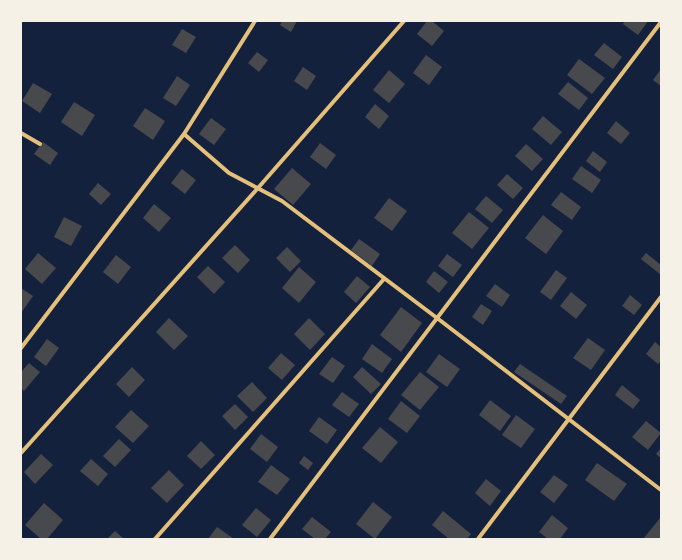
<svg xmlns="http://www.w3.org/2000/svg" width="682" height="560" font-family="Arial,sans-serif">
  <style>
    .building { fill: #48494c }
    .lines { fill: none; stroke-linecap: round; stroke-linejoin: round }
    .minor { stroke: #e5c07b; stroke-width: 4 }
  </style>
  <rect width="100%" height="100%" fill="#14213d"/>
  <!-- building -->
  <path class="building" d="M282,21h15l-6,11 -11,-7z
    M427,21h5l12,10 -12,15 -15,-12z
    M625,21h23l-10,14 -15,-11z
    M182,29l14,8 -10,16 -14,-8z
    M604,43l18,14 -9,12 -19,-14z
    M257,52l11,8 -9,12 -11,-9z
    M426,55l16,12 -13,18 -16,-12z
    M579,59l26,19 -13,16 -25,-19z
    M303,67l13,9 -9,14 -13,-9z
    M661,69v17l-8,-6z
    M389,70l16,14 -16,19 -16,-13z
    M177,76l13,9 -14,21 -13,-8z
    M568,82l20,16 -9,12 -21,-16z
    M33,83l19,11 -12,19 -18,-12z
    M74,102l21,13 -13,21 -21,-14z
    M375,104l14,12 -10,13 -14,-12z
    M145,108l20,13 -12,19 -20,-14z
    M543,116l19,16 -11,13 -19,-16z
    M211,118l15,11 -12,16 -15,-11z
    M616,121l14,12 -9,11 -14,-11z
    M43,142l15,11 -8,12 -16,-11z
    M320,143l16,12 -10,14 -16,-12z
    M526,144l17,15 -11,12 -17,-15z
    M593,151l14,11 -7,10 -14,-11z
    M581,166l20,14 -9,13 -20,-14z
    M292,168l19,16 -18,21 -19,-16z
    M182,169l14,11 -11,14 -14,-11z
    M507,174l16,14 -10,11 -16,-14z
    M98,183l13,11 -10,11 -12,-11z
    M561,192l20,15 -9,13 -21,-15z
    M486,196l17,14 -11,13 -17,-14z
    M389,198l18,13 -15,20 -18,-13z
    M154,204l17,14 -12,14 -16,-14z
    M469,212l20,16 -17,21 -20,-16z
    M543,215l20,16 -17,23 -21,-16z
    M64,217l18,9 -11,20 -17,-9z
    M359,239l21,15 -8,12 -21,-16z
    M235,245l15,15 -12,13 -16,-15z
    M287,247l14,14 -11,11 -14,-14z
    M38,253l18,15 -14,16 -17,-15z
    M646,253l15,12v10l-20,-16z
    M447,254l15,11 -9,12 -15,-11z
    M116,255l15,12 -13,17 -15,-12z
    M208,266l17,16 -11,12 -17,-17z
    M299,267l17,15 -17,21 -17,-15z
    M556,270l11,8 -16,22 -11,-8z
    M434,271l14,11 -9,11 -13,-11z
    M357,276l13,11 -14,16 -12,-11z
    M495,284l15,11 -8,12 -16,-11z
    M21,288l12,8 -12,17z
    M571,292l16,13 -11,14 -16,-13z
    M630,295l12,10 -8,10 -12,-9z
    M481,304l11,7 -9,14 -11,-8z
    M401,307l21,16 -21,29 -21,-17z
    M169,318l19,18 -14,14 -18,-18z
    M309,318l16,16 -15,16 -16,-16z
    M588,338l17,12 -14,20 -18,-12z
    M47,339l12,9 -13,18 -12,-9z
    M655,342l6,5v14l-3,3 -12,-10z
    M372,344l20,15 -10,14 -20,-14z
    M281,353l14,12 -13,15 -14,-12z
    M439,354l21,15 -13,18 -21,-15z
    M332,357l13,9 -12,17 -14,-9z
    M29,363l11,9 -16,19 -3,-3v-16z
    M520,364l47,32 -6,8 -47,-32z
    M132,367l13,13 -16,17 -13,-13z
    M362,367l19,17 -10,10 -18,-17z
    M420,372l19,15 -19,23 -19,-15z
    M252,382l15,16 -14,14 -16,-16z
    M622,385l18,15 -7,9 -18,-14z
    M342,392l17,12 -10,13 -17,-12z
    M490,400l21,16 -11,15 -21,-16z
    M401,401l19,15 -13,17 -19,-14z
    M235,404l13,13 -13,13 -13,-14z
    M131,410l18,16 -16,17 -18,-16z
    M516,415l19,14 -14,19 -19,-13z
    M319,417l18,13 -10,14 -18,-13z
    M646,421l15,12 -13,17 -16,-13z
    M380,427l18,15 -17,21 -19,-15z
    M261,434l17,13 -11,15 -17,-13z
    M119,439l12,11 -16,17 -12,-11z
    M201,441l14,14 -14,14 -14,-13z
    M661,448v10l-5,-4z
    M41,454l12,11 -18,19 -11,-12z
    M304,456l9,7 -5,7 -9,-7z
    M91,459l17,15 -10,12 -18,-15z
    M597,463l30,21 -13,17 -29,-21z
    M271,465l19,14 -13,16 -19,-13z
    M169,470l15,15 -17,18 -16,-15z
    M554,475l14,10 -14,18 -14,-11z
    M486,479l15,12 -11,15 -15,-13z
    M373,502l19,15 -17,22 -19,-15z
    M44,503l19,17 -16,19h-6l-16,-14z
    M256,508l15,12 -14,17 -15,-12z
    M443,511l28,23 -4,5h-18l-17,-14z
    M552,515l16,13 -8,11h-12l-9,-7z
    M312,517l19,15 -6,7h-10l-13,-10z
    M661,517v22h-18z
    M217,527l17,12h-26z
    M115,531l9,8h-17z"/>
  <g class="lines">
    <!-- minor -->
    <path class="minor" d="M21,133l19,11
      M184,134l45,39 53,28 155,117 224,172
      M21,348l163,-214 71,-113
      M21,453l237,-265 146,-167
      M155,539l229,-260
      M270,539l391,-517
      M478,539l183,-242"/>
  </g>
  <!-- border -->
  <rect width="682" height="560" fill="none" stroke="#f6f1e7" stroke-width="44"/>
</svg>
